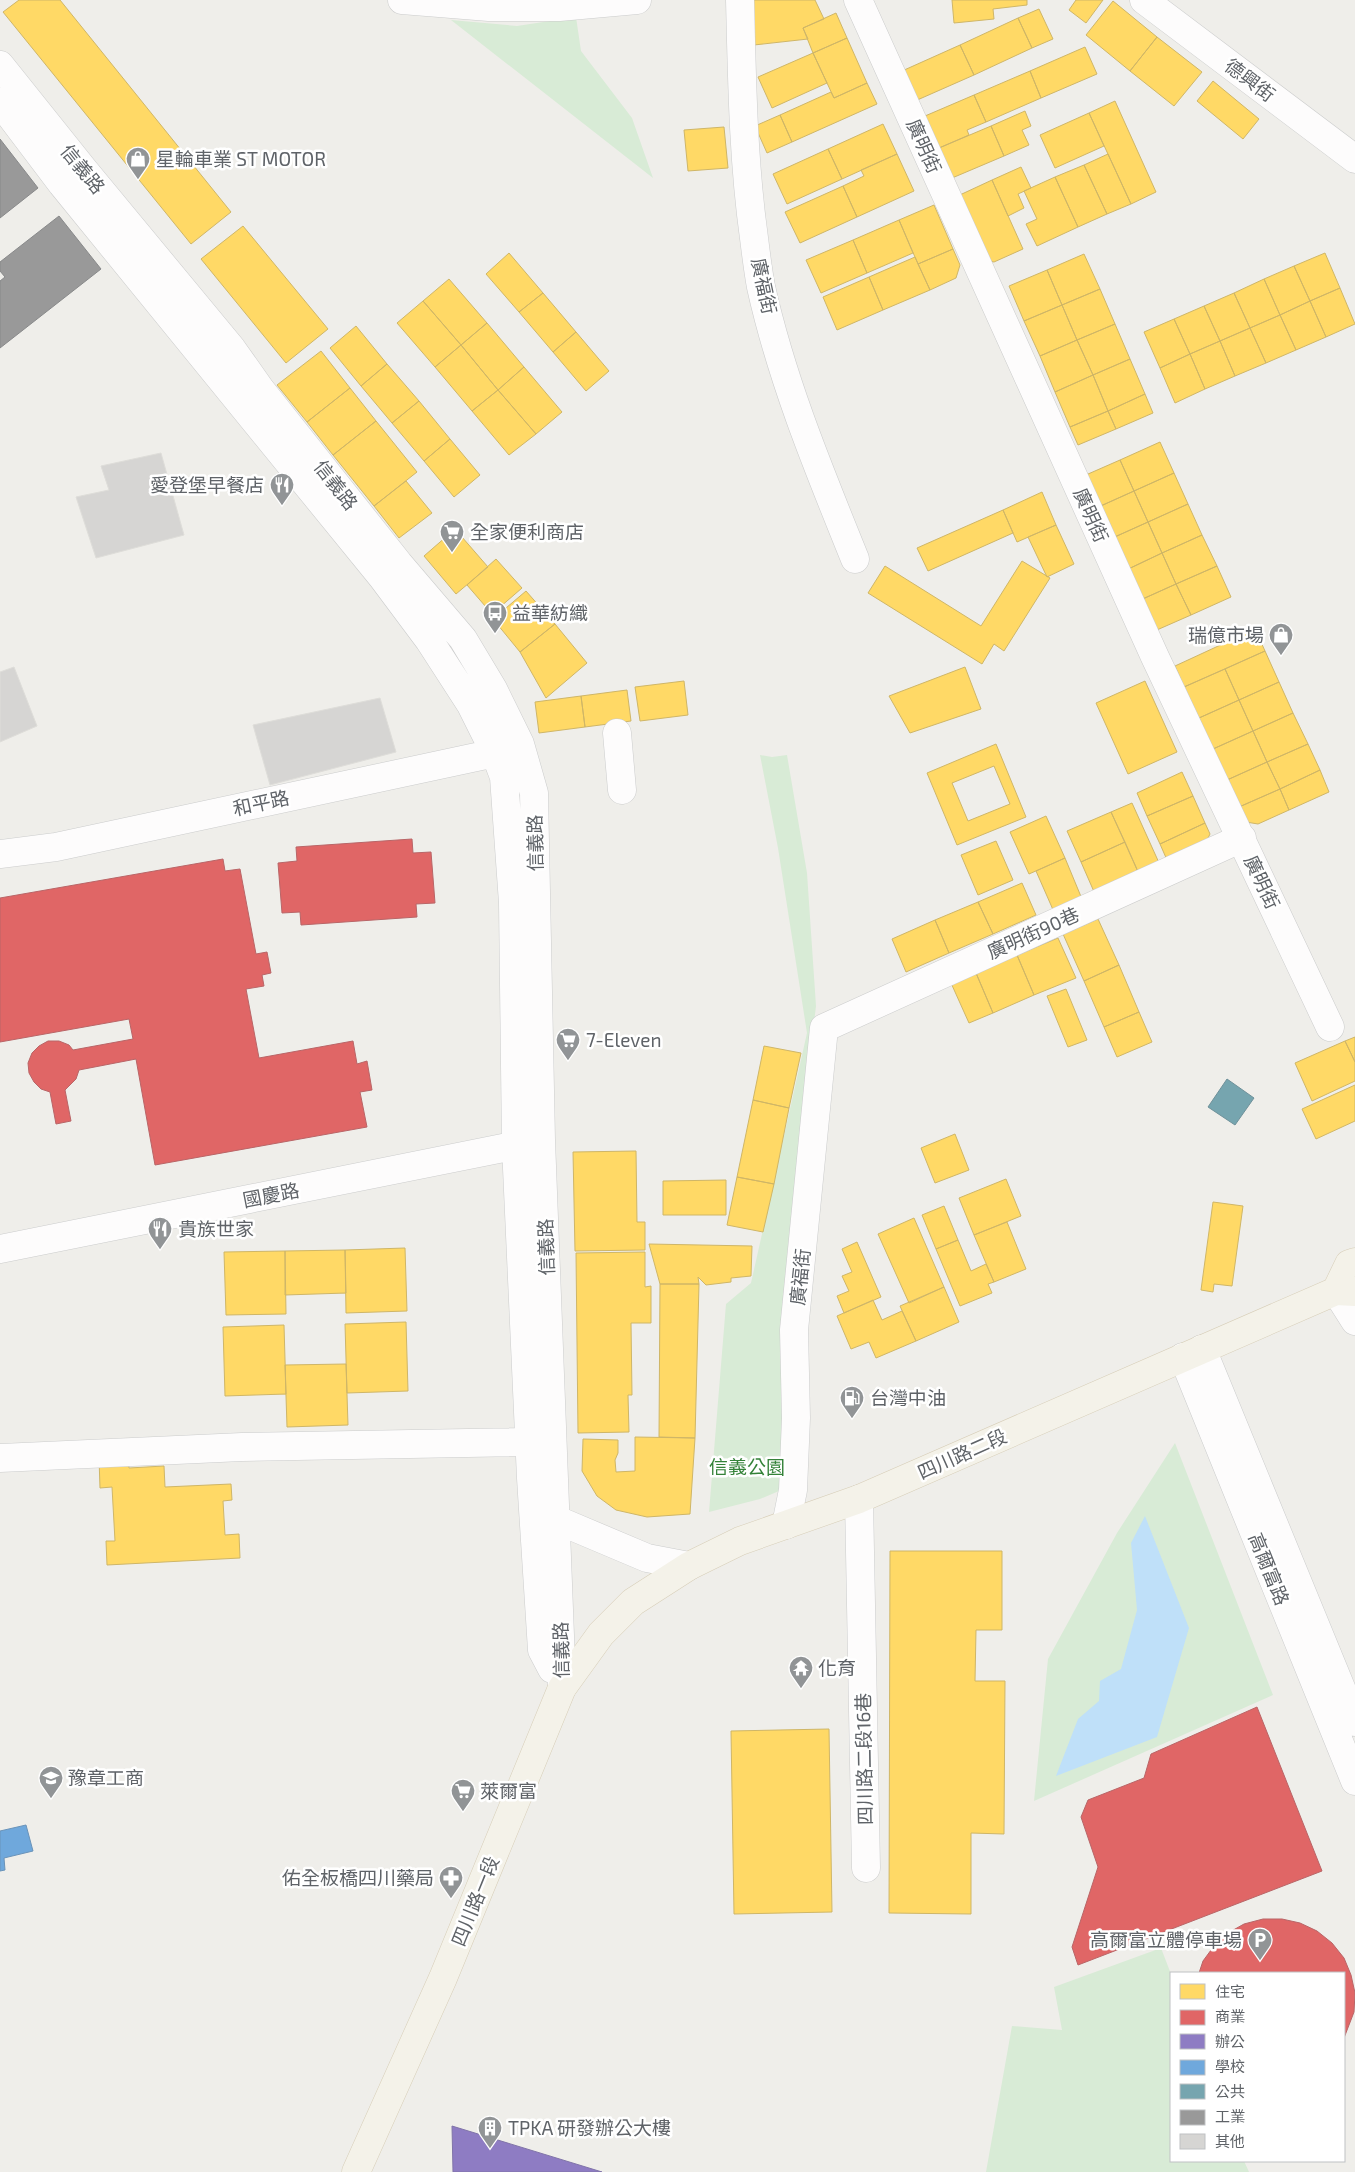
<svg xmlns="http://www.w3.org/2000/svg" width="1355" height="2172" font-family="'Exo 2','Noto Sans TC',sans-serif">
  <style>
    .green { fill: #d8ebd6 }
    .water { fill: #bfe0f9 }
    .homes { fill: #ffd966; stroke: #cfb667; fill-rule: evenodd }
    .shops { fill: #e06666; stroke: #b96567 }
    .offices { fill: #8e7cc3; stroke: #8074a8 }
    .schools { fill: #6fa8dc; stroke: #6a93b9 }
    .public { fill: #76a5af; stroke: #6f919a }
    .industry { fill: #999; stroke: #88898a }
    .building { fill: #d6d5d3; stroke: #deddd9 }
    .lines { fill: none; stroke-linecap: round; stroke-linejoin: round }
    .minor-casing { stroke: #cbcccc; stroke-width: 29 }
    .major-casing { stroke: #d7ceb8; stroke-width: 29 }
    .minor { stroke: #fdfcfc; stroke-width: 28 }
    .major { stroke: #f4f2e9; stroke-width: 28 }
    .labels { text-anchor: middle; stroke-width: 5; stroke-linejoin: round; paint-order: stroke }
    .street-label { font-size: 19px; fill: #5f6368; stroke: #fff }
    .poi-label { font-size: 19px; fill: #5f6368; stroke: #fff; text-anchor: start }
    .park-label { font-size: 19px; fill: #348238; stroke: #fff }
  </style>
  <rect width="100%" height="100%" fill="#efeeea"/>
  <!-- green -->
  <path class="green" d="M576,17l5,34 51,67 21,60 -202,-158 66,6z
    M760,755l12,2 15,-2 20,118 9,133 -20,166 -17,319 -19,8 -51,13 17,-208 25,-21 56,-250 -29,-185z
    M1175,1443l98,252 -239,106 14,-142 69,-126z
    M1161,1948l10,26v187h73l5,11h-263l26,-146 50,4 -8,-43z"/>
  <!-- water -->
  <path class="water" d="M1145,1516l44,112 -32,109 -101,39 22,-57 21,-18 1,-20 21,-12 16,-59 -6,-67z"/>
  <!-- homes -->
  <path class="homes" d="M19,0h41l171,212 -40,32 -188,-232z
    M744,0h71l9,19 -21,9 5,11 -72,8z
    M952,0h75v5l-34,4 1,10 -40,4z
    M1076,0h27l-17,23 -17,-13z
    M1113,1l44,36 -27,34 -44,-36z
    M1039,9l14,30 -21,9 -14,-30z
    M836,13l11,25 -34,15 -10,-25z
    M1018,18l14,30 -58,27 -14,-30z
    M1157,37l45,35 -28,34 -44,-35z
    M847,38l20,45 -33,15 -21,-45z
    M960,45l14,30 -59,26 -13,-30z
    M1085,47l12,27 -56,24 -11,-27z
    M813,53l14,30 -55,25 -14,-31z
    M1030,71l11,27 -55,24 -12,-27z
    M1213,81l46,38 -16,20 -46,-38z
    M867,83l10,21 -85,38 -12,-27 51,-23 3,6z
    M974,95l12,27 -19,8 2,5 -37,16 -14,-32z
    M1115,101l41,91 -25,12 -42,-91z
    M1025,111l6,15 -9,4 7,15 -25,11 -13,-30z
    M1089,113l15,33 -49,22 -15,-33z
    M780,115l12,27 -25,11 -12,-27z
    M883,124l14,30 -55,25 -14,-30z
    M991,126l13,30 -59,25 -13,-30z
    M724,127l4,41 -40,3 -4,-41z
    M828,149l14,30 -55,25 -14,-30z
    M897,154l17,37 -57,26 -14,-31 21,-10 -3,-6z
    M1108,154l23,50 -24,10 -23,-49z
    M1084,165l23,49 -29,13 -23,-50z
    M1021,167l10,21 -13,6 6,14 -16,8 -16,-36z
    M1055,177l23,50 -41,19 -11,-22 11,-5 -13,-28z
    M992,180l31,69 -29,13 -18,-4 -27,-58z
    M843,186l14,31 -57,26 -15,-31z
    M934,205l19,44 -35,15 -19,-44z
    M899,220l14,33 -46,20 -14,-33z
    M243,226l85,103 -42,34 -85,-104z
    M853,240l14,33 -46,20 -15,-33z
    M953,249l7,16 -4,13 -26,12 -12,-26z
    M509,253l34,40 -24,19 -33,-38z
    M1325,253l15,35 -30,13 -16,-35z
    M1084,254l16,35 -38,16 -15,-35z
    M915,257l15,33 -47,20 -14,-33z
    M1294,266l16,35 -30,14 -16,-36z
    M1047,270l15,35 -38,16 -15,-35z
    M869,277l14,33 -46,20 -14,-33z
    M449,279l38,44 -26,22 -38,-44z
    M1264,279l16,36 -30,13 -16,-35z
    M1340,288l15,36 -29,13 -16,-36z
    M1100,289l15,35 -38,16 -15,-35z
    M543,293l33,39 -23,20 -34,-40z
    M1234,293l16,35 -30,13 -16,-35z
    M423,301l38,44 -26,22 -38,-44z
    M1310,301l16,36 -30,13 -16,-35z
    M1062,305l15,35 -37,16 -16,-35z
    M1204,306l16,35 -30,13 -16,-35z
    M1280,315l16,35 -30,13 -16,-35z
    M1174,319l16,35 -30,14 -16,-36z
    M487,323l37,44 -26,23 -37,-45z
    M1115,324l15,35 -37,16 -16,-35z
    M356,326l31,38 -26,22 -31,-38z
    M1250,328l16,35 -31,13 -15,-35z
    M576,332l33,39 -23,20 -33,-39z
    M1077,340l16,35 -38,17 -15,-36z
    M1220,341l15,35 -30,13 -15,-35z
    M461,345l37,45 -26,21 -37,-44z
    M321,351l29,37 -43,34 -30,-37z
    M1190,354l15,35 -30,14 -15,-35z
    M1130,359l15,35 -37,17 -15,-36z
    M387,364l32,37 -27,22 -31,-37z
    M524,367l38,45 -26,22 -38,-44z
    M1093,375l15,36 -38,16 -15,-35z
    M350,388l26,33 -43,34 -26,-33z
    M498,390l38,44 -27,21 -37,-44z
    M1145,394l8,19 -37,16 -8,-18z
    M419,401l31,38 -26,22 -32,-38z
    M1108,411l8,18 -38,16 -8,-18z
    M376,421l41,51 -43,34 -41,-51z
    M450,439l30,36 -26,22 -30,-36z
    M1160,442l14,31 -40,18 -14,-31z
    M1120,460l14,31 -40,18 -15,-31z
    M1174,473l14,31 -40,18 -14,-31z
    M406,481l26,32 -33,25 -25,-32z
    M1134,491l14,31 -40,18 -14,-31z
    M1042,492l14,33 -39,17 -14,-32z
    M1188,504l14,31 -40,18 -14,-31z
    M1003,510l10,23 -85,38 -11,-23z
    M1148,522l14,31 -40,19 -14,-32z
    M1056,525l18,39 -27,13 -19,-40z
    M455,529l33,38 -32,27 -32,-38z
    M1202,535l15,31 -41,18 -14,-31z
    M1162,553l14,31 -40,18 -14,-30z
    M496,559l26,29 -30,26 -25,-29z
    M1022,561l28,17 -46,73 -10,-7 -12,20 -114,-71 17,-27 96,60z
    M1217,566l14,31 -40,18 -15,-31z
    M1176,584l15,31 -41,18 -14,-31z
    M526,591l29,33 -35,28 -27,-33z
    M555,624l32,39 -41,35 -26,-46z
    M1255,629l10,22 -81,36 -9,-21z
    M1265,651l14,31 -40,18 -14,-31z
    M965,667l16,42 -71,24 -21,-37z
    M1225,669l14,31 -40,18 -15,-31z
    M684,681l4,34 -48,6 -5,-34z
    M1145,681l32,71 -49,22 -32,-71z
    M1279,682l14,31 -40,18 -14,-31z
    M627,690l4,31 -46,6 -4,-31z
    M581,696l4,31 -46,6 -4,-31z
    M1239,700l14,31 -40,18 -14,-31z
    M1293,713l15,31 -41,18 -14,-31z
    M1253,731l14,31 -40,18 -14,-31z
    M996,744l30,73 -69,28 -30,-72zM994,766l16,38 -42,17 -16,-38z
    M1308,744l12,26 -40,19 -13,-27z
    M1267,762l13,27 -41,18 -12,-27z
    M1320,770l9,22 -40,18 -9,-21z
    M1182,772l11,24 -46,20 -10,-23z
    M1280,789l9,21 -31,14 -12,-2 -7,-15z
    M1193,796l12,27 -45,21 -13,-28z
    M1132,803l28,62 -21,9 -28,-62z
    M1111,812l14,30 -44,20 -14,-31z
    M1046,816l19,42 -36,16 -19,-42z
    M1205,823l5,11 -5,10 -38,16 -7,-16z
    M996,841l17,39 -35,15 -17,-40z
    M1125,842l14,32 -44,20 -14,-32z
    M1065,858l17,41 -28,13 -18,-41z
    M1022,883l14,32 -43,19 -15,-32z
    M978,902l15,32 -44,19 -14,-33z
    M1098,919l21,46 -35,16 -21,-47z
    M935,920l14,33 -43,19 -14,-33z
    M1058,938l18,40 -42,17 -17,-40z
    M1017,955l17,40 -41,18 -17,-40z
    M1119,965l20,47 -35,15 -20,-46z
    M976,973l17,40 -24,10 -18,-40z
    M1066,989l21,51 -19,7 -21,-51z
    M1139,1012l13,30 -35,15 -13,-30z
    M1355,1037v25l-10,-21z
    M1345,1041l10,21v19l-43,20 -17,-38z
    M764,1046l37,7 -12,55 -36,-8z
    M1355,1085v36l-39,18 -14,-30z
    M753,1100l36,8 -15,76 -37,-7z
    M955,1134l14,36 -34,13 -14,-35z
    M636,1151l1,71h8v28l-70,1 -2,-99z
    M737,1177l37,7 -11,48 -36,-7z
    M1006,1179l15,37 -47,19 -15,-37z
    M726,1180v35h-63v-34z
    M1213,1202l30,4 -11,80 -18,-2 -1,8 -12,-2z
    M944,1206l14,34 -22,9 -14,-34z
    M914,1218l30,69 -35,16 -31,-69z
    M1007,1222l19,47 -32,13 -20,-47z
    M958,1240l13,31 15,-7 8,18 -6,2 4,9 -32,13 -24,-57z
    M857,1242l24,55 -37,16 -7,-17 12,-5 -7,-15 10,-4 -10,-23z
    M649,1244l103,2 -1,30 -20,2v4l-25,3 -8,-8 1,7h-39z
    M405,1248l2,63 -61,2 -1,-63z
    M345,1250l1,43 -61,2v-44z
    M285,1251l1,63 -60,1 -2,-63z
    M645,1252v35l6,-1v37h-20l1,72h-4l1,37 -51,1 -2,-180z
    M660,1284h39l-4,154 -36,-1z
    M944,1287l15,35 -43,19 -16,-35z
    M873,1300l9,20 20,-9 14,30 -40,17 -7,-16 -18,7 -14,-33z
    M406,1322l2,69 -61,2 -2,-69z
    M284,1325l2,69 -61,2 -2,-69z
    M346,1364l2,61 -61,2 -2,-62z
    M635,1437l60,1 -5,76 -43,3 -31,-7 -19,-14 -15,-25 1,-32 35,1v13l-3,7 1,12 19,-1z
    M128,1457l1,11 35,-2 1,21 66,-3 1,16 -9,1 2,34 14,-1 1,24 -133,7 -1,-24h9l-3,-54 -12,1 -1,-30z
    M890,1551h112v79h-26l-1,51h30l-1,153 -33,-1v81l-82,-1z
    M829,1729l3,183 -98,2 -3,-183z"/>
  <!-- shops -->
  <path class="shops" d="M412,839l1,14 18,-1 4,51 -19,1 1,13 -116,8 -1,-13 -18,1 -4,-50 19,-2 -1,-14z
    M223,859l2,12 15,-2 16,85 11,-2 4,21 -9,2 2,11 -18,3 13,69 94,-17 4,23 10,-3 5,29 -12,2 7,35 -212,38 -19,-106 -57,11 -3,9 -11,11 6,31 -15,3 -6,-32 -9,-3 -7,-7 -5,-9 -1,-10 4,-10 7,-7 9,-5h11l10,4 4,5 60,-11 -4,-20 -129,23v-144z
    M1257,1707l65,164 -244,94 -6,-18 26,-80 -17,-50 7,-17 56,-22 7,-24z
    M1263,1919h19l18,4 17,8 15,12 12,15 7,17 4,18 -1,19 -10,26v-65h-145l4,-12 11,-15 14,-13 16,-9z"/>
  <!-- offices -->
  <path class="offices" d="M452,2126l150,46h-149z"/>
  <!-- schools -->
  <path class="schools" d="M26,1825l7,26 -29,7 1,12 -5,1v-40z"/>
  <!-- public -->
  <path class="public" d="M1227,1079l27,19 -19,27 -27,-18z"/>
  <!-- industry -->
  <path class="industry" d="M0,139l38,49 -38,30z
    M59,216l42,53 -101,79v-67l5,-4 -5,-6v-9z"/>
  <!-- building -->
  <path class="building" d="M161,453l23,82 -88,23 -20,-61 33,-7 -8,-24z
    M14,667l23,59 -37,16v-70z
    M380,698l16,54 -126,33 -17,-60z"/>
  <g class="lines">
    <defs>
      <path id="minor" d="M402,0l87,7h70l78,-7
        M740,0c2,80 3,159 14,238 2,16 4,33 7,49 21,94 58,183 94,272
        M858,0l297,657 175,370
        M1144,0l211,159
        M0,65l84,105 148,179 29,41 138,174 64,75 30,50 27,55 14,49 7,347 21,548
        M0,102l62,82 320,393 47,63 42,65 24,48 9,24 9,126 3,243 15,332 11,172 10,19
        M617,733l5,57
        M0,854l56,-7 439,-94 17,-6
        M0,1249l533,-107
        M1336,1291l19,30
        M1202,1349l153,373
        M1183,1357l172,424
        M0,1458l242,-11 287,-5
        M859,1499l7,369
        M546,1508l11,12 90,38 42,8
        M786,1525l7,-35 3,-72 -2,-88 30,-302 418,-190"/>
      <path id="major" d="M1336,1291l13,-27 6,-2
        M356,2172l87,-194 119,-290 39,-54 32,-32 56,-36 51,-25 119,-42 477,-208 19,1"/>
    </defs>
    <!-- minor casing -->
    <use href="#minor" class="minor-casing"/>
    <!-- major casing -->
    <use href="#major" class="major-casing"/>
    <!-- minor -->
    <use href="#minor" class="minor"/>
    <!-- major -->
    <use href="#major" class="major"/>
  </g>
  <!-- icons -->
  <defs>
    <symbol id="shop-pin" viewBox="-11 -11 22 30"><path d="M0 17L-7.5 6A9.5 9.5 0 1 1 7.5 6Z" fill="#919496" stroke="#fff"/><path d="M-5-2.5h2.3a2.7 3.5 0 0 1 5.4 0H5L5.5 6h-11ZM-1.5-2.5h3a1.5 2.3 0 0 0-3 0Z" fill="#fff"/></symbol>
    <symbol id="restaurant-pin" viewBox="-11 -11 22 30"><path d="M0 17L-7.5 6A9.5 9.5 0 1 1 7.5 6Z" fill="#919496" stroke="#fff"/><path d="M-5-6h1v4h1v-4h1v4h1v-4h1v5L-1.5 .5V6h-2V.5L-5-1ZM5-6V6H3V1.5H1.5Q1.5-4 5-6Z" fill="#fff"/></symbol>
    <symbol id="supermarket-pin" viewBox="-11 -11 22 30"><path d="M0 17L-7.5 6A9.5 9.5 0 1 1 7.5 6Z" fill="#919496" stroke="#fff"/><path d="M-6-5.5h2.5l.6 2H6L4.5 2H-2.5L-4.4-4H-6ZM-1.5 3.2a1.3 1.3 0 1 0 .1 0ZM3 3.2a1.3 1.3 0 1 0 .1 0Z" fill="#fff"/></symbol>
    <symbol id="bus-pin" viewBox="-11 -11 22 30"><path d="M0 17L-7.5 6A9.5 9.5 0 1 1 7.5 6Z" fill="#919496" stroke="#fff"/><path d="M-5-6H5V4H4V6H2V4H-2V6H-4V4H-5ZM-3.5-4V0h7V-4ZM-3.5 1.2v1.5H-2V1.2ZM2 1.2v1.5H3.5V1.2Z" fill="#fff"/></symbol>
    <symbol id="fuel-pin" viewBox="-11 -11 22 30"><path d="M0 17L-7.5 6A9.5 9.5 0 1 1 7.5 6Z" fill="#919496" stroke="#fff"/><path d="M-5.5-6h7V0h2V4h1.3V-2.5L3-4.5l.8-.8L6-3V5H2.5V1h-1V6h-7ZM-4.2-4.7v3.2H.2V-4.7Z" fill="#fff"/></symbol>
    <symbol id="temple-pin" viewBox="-11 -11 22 30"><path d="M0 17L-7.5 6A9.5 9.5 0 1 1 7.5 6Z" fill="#919496" stroke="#fff"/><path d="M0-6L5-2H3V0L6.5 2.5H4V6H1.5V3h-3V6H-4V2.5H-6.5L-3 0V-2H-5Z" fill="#fff"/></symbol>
    <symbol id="school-pin" viewBox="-11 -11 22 30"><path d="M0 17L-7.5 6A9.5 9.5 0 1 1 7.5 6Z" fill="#919496" stroke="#fff"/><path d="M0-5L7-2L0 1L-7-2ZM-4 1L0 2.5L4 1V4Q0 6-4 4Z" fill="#fff"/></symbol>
    <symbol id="pharmacy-pin" viewBox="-11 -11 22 30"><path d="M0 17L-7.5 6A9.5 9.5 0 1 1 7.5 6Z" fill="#919496" stroke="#fff"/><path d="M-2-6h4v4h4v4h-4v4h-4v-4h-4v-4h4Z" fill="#fff"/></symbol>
    <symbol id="parking-pin" viewBox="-11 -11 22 30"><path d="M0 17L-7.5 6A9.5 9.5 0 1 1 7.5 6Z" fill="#919496" stroke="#fff"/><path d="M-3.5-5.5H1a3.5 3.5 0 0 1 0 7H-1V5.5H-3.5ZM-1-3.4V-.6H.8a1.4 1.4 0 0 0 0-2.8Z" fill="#fff"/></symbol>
    <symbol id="building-pin" viewBox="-11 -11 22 30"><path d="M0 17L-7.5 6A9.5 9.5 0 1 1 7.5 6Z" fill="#919496" stroke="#fff"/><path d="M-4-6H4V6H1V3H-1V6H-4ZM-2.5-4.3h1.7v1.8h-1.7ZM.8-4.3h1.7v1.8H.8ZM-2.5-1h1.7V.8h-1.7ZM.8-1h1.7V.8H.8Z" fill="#fff"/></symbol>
  </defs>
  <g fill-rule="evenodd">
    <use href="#shop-pin" x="124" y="145" width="28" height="38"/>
    <use href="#restaurant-pin" x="268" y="471" width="28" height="38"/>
    <use href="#supermarket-pin" x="438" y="518" width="28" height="38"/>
    <use href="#bus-pin" x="481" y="599" width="28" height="38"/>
    <use href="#shop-pin" x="1267" y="621" width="28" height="38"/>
    <use href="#supermarket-pin" x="554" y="1026" width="28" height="38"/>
    <use href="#restaurant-pin" x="146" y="1215" width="28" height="38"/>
    <use href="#fuel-pin" x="838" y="1384" width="28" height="38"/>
    <use href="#temple-pin" x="787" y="1654" width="28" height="38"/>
    <use href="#school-pin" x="37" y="1764" width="28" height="38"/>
    <use href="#supermarket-pin" x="449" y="1777" width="28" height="38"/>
    <use href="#pharmacy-pin" x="437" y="1864" width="28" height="38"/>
    <use href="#parking-pin" x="1246" y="1926" width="28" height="38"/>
    <use href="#building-pin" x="476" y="2114" width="28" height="38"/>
  </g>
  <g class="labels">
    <!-- street labels -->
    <g class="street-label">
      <text transform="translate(1250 80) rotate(37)" y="7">德興街</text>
      <text transform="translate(924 146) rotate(66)" y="7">廣明街</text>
      <text transform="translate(83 169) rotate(51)" y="7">信義路</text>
      <text transform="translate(764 286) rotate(78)" y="7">廣福街</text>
      <text transform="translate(336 485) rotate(52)" y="7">信義路</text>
      <text transform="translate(1091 515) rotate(66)" y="7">廣明街</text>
      <text transform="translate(261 803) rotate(-12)" y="7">和平路</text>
      <text transform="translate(535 843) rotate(-91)" y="7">信義路</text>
      <text transform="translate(1262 882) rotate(65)" y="7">廣明街</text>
      <text transform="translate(1033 933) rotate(-24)" y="7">廣明街90巷</text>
      <text transform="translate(271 1195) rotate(-11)" y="7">國慶路</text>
      <text transform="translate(546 1247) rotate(-92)" y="7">信義路</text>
      <text transform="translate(800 1277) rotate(-84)" y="7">廣福街</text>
      <text transform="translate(962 1454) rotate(-24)" y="7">四川路二段</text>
      <text transform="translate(1269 1569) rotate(68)" y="7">高爾富路</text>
      <text transform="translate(561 1650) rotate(-91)" y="7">信義路</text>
      <text transform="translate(864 1759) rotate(-91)" y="7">四川路二段16巷</text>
      <text transform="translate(475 1901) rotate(-68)" y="7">四川路一段</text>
    </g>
    <!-- poi labels -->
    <g class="poi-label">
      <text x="156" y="166">星輪車業 ST MOTOR</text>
      <text x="264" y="492" text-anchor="end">愛登堡早餐店</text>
      <text x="470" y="539">全家便利商店</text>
      <text x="512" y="620">益華紡織</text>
      <text x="1264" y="642" text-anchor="end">瑞億市場</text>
      <text x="586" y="1047">7-Eleven</text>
      <text x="178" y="1236">貴族世家</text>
      <text x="870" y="1405">台灣中油</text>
      <text x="818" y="1675">化育</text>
      <text x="68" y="1785">豫章工商</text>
      <text x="480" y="1798">萊爾富</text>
      <text x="434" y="1885" text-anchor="end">佑全板橋四川藥局</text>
      <text x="1242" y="1947" text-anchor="end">高爾富立體停車場</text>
      <text x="508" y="2135">TPKA 研發辦公大樓</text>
    </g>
    <!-- park labels -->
    <g class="park-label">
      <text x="747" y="1474">信義公園</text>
    </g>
  </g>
  <!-- legend -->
  <rect x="1170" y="1972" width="175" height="190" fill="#ffffff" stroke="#bfc1c3"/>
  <rect x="1180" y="1984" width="25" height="15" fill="#ffd966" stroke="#bfc1c3"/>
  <text x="1215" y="1997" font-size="15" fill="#5f6368">住宅</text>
  <rect x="1180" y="2010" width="25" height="15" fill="#e06666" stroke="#bfc1c3"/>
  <text x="1215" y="2022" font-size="15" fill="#5f6368">商業</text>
  <rect x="1180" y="2034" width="25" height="15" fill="#8e7cc3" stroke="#bfc1c3"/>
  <text x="1215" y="2047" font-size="15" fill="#5f6368">辦公</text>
  <rect x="1180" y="2060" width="25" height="15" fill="#6fa8dc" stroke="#bfc1c3"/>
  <text x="1215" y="2072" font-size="15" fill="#5f6368">學校</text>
  <rect x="1180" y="2084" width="25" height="15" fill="#76a5af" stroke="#bfc1c3"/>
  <text x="1215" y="2097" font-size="15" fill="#5f6368">公共</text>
  <rect x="1180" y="2110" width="25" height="15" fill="#999999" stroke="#bfc1c3"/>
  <text x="1215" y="2122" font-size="15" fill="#5f6368">工業</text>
  <rect x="1180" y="2134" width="25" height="15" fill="#d6d5d3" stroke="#bfc1c3"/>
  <text x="1215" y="2147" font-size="15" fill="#5f6368">其他</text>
</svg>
